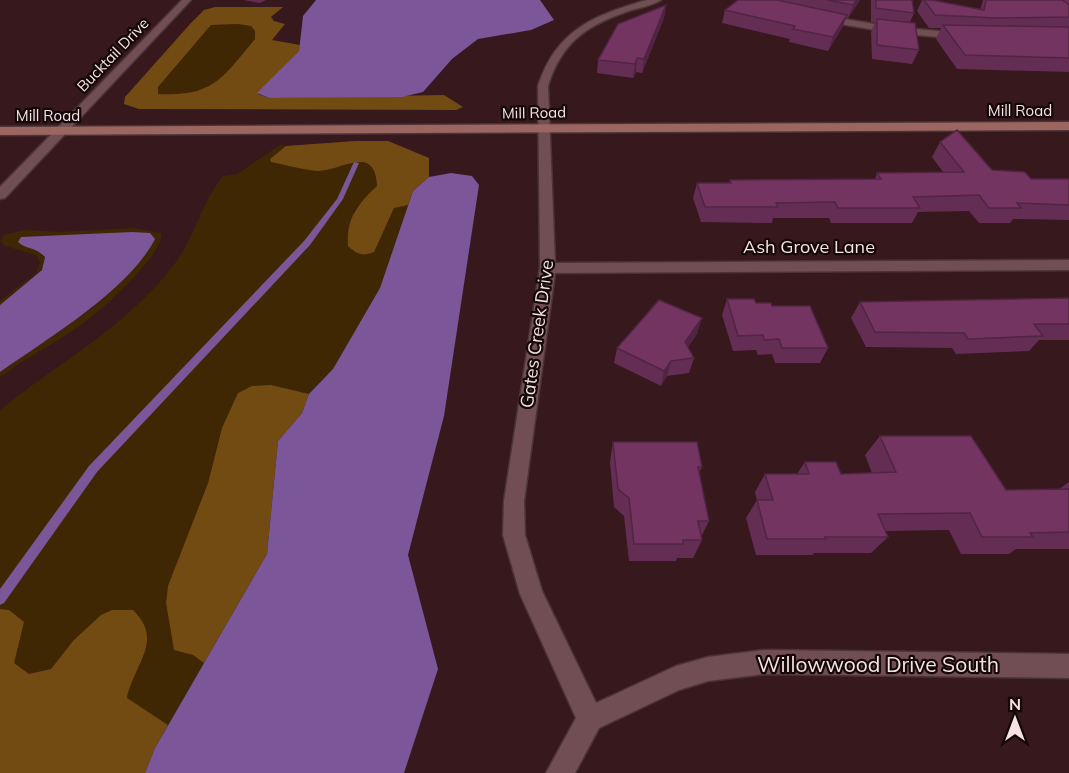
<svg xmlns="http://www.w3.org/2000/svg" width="1069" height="773" font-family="Mulish,sans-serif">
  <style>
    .green { fill: #402703 }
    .forest { fill: #724b13; fill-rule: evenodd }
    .water { fill: #7b5698 }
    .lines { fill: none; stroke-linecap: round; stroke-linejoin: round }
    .stream { fill: #7b5698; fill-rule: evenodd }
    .street-casing { stroke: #4b3437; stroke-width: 3 }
    .secondary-casing { stroke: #4b3437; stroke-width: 3 }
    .street { fill: #714e53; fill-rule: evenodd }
    .secondary { fill: #9b665f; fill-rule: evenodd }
    .wall { fill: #642d53 }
    .shaded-wall { fill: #512444 }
    .building { fill: #743461; stroke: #512444; stroke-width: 1.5 }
    .labels { text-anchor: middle; stroke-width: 4.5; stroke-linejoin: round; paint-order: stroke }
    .far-street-label { font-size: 15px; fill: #f6e1e3; stroke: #140809 }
    .street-label { font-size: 18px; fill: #f6e1e3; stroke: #140809 }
    .near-street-label { font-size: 21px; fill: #f6e1e3; stroke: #140809 }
  </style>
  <rect width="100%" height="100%" fill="#36181d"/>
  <!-- green -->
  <path class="green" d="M238,24l13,2 4,5v8c-33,39 -41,58 -97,55v-7l53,-62z
    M280,145l6,1 -16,13 2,3c15,3 30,8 46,9 23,0 56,-28 59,15l-24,25 25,31 16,-34 14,-3 -28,83 -47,81 -24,25 -38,-9 -49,43 -14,55 -40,104 -2,16 8,47 19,5 11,8 -36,62 -41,-26 3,-16 15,-29 -72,-13 -22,28 -22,5 -15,-11 -5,-53 -9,-1v-199c58,-47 126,-83 172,-143 23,-28 28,-63 51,-91l14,-2z
    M133,228l28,5c5,19 -59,77 -76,89 -27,20 -58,35 -85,55v-5l90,-63 39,-36 -111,-31c8,7 17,5 27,15l-3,12 -42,36v-4l36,-28 4,-11 -4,-7 -31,-9 -5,-5 4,-6 20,-5 36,2z"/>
  <!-- forest -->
  <path class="forest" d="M215,7h68l-12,10 3,4 11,3 -13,16 28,5 -1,6 -41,43 11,4 175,-3 19,12 -7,3 -317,-1 -15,-5 1,-7 66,-74 13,-13zM238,24l13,2 4,5v8c-32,38 -41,58 -97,55v-7l53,-62z
    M355,141h33l41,17v19l-16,14 -5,14 -14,3 -20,44c-12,5 -17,2 -26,-6 -2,-28 10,-42 29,-60 -2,-43 -36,-15 -59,-15 -16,-1 -31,-6 -47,-9l-1,-3 16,-13z
    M271,385l38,9 -7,19 -24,28 -11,113 -63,109 -11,-8 -19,-5 -8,-47 2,-17 40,-103 14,-55 16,-35 14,-7z
    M0,609l9,1 15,12 -10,41 15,11 22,-5 22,-28 28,-26 11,-5h21c32,31 0,55 -6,88l41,27 -13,23 -10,25h-145z"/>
  <!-- water -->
  <path class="water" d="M316,0h224l14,20 -23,10 -53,9 -26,20 -29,33 -21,5 -133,1 -12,-5 42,-42 4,-35z
    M451,173l21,3 7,9 -35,231 -36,139 30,114 -34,104h-259l10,-25 112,-194 11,-113 24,-28 7,-19 24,-25 47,-81 33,-97 16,-14z
    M132,232l18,1 5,6c-26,51 -108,100 -155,133v-67l42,-35 3,-13c-11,-11 -18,-7 -27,-15l3,-5z"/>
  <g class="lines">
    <!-- stream -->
    <path class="stream" d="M354,162l5,1 -16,36 -33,46 -213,227 -93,131 -4,2v-16l89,-123 215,-225 33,-42z"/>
    <defs>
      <path id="street" d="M182,0h9l-186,198 -5,1v-12z
        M647,0h14c-9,6 -24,8 -35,12 -41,14 -65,32 -78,74l7,177 514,-3v10l-514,3 -31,228 1,34 17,56 54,112 80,-37 32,-9 57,-7 304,4v24l-304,-4 -57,7 -29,9 -80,38 -24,45h-29l30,-55 -56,-124 -17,-59 1,-34 36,-233 -2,-182c18,-56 56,-71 109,-86z
        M820,15l73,12 69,6 5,3 -5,3 -69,-6 -76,-13v-4z"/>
      <path id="secondary" d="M1069,122v8l-1069,5v-8z"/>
    </defs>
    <!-- street casing -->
    <use href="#street" class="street-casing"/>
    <!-- secondary casing -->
    <use href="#secondary" class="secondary-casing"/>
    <!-- street -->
    <use href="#street" class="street"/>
    <!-- secondary -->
    <use href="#secondary" class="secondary"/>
  </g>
  <!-- wall -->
  <path class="wall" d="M243,0h23l-6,3z
    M738,0h122l-12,18h-2l-4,10 -14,23 -39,-9 1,-3 -68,-16 3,-13z
    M871,0h41l2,13 -4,9 9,28 -7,14 -40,-5 -1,-27 4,-10h-4z
    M922,0h10l48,10 3,-10h86v72l-112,-3 -21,-30 5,-11h-12l-12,-17z
    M666,5l-2,13 -22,55 -6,-1 -3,6 -36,-5 1,-13z
    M940,142l52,28 39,9h38v41l-56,-1 -3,4h-31l-10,-12 -51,1 -6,11h-81l-2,-5h-56l-1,5 -71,-1 -8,-24 4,-15h32l1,-3 145,-1 2,-6 66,-1 -11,-15z
    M1069,298v42h-30l-10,11 -73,3 -4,-6 -86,-1 -15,-29 9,-16z
    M727,299l45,7 56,42 -8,15h-45l-3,-9 -14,1 -2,-5 -23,1 -11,-36z
    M697,334l-9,13 6,11 -5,15 -22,3 -6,10 -47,-23 3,-15z
    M880,436l126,54 53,-1 10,-7v67h-53l-7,5h-48l-12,-24 -64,1 3,6 -17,16h-57l-2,2h-56l-10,-37 11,-18 -2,-8 10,-18h32l8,-12 36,12 31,-1 -7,-18z
    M613,442l89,25 -3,6 10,48 -8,16 1,3 -9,18h-16l-1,3h-47l-5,-45 -10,-9 -4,-45z"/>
  <!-- shaded-wall -->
  <path class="shaded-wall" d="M856,0h4l-12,18 5,-13z
    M666,5l-2,13 -22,55 2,-14z
    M847,15l-5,13 -14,23 5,-14z
    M637,58l-1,14 -3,6 2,-14z
    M702,318l-5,16 -16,23 4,-15z
    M671,361l-4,15 -6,10 3,-15z"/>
  <!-- building -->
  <path class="building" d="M738,0h39l70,15 -14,22 -40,-8 2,-3 -70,-16z
    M827,0h29l-3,5z
    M876,0h36l2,13 -38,-5z
    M924,0h8l52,10 2,-10h76l7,5v12l-73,1 -61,-3z
    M666,5l-22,54 -7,-1 -2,6 -37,-4 20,-36z
    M877,19l38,4 4,27 -42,-5z
    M943,25l126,2v31l-104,-3z
    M957,130l35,40 33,2 6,7h38v26l-52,-2 4,5h-32l-10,-13 -66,2 7,11h-82l-3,-6 -59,1 2,4h-73l-8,-24h34l-1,-3 151,-1 -4,-6 87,-1 -24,-30z
    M1069,298v26h-35l9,12 -75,3 -4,-6 -89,-1 -15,-30z
    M727,299h27l2,4h15l1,3h38l18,42h-46l-3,-9 -15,1 -1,-5 -25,1z
    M659,300l43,18 -17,24 9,16 -23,3 -7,10 -47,-23z
    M880,436h91l35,54 63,-1v43l-39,1 3,4h-51l-12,-24 -92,1 10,23h-63l1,2h-59l-10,-39h16l-8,-26h44l-4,-12h31l5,12 55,-2z
    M613,442h84l5,25h-4l11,54h-11l4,19h-19v4h-49l-5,-46 -11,-9z"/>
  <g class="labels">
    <!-- far-street labels -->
    <g class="far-street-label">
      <text transform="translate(113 55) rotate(-46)" y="5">Bucktail Drive</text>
      <text x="1020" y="116">Mill Road</text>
      <text transform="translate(534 113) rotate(-1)" y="5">Mill Road</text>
      <text x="48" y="121">Mill Road</text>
    </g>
    <!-- street labels -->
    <g class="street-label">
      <text x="809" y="253">Ash Grove Lane</text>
      <text transform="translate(537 334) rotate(-82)" y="6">Gates Creek Drive</text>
    </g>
    <!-- near-street labels -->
    <g class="near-street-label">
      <text x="878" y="672">Willowwood Drive South</text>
    </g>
  </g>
  <!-- north arrow -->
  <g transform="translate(1015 719)" stroke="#140809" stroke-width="4.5" paint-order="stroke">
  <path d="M0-4.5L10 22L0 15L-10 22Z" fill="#f6e1e3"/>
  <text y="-9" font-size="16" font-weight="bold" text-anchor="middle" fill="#f6e1e3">N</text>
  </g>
</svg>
